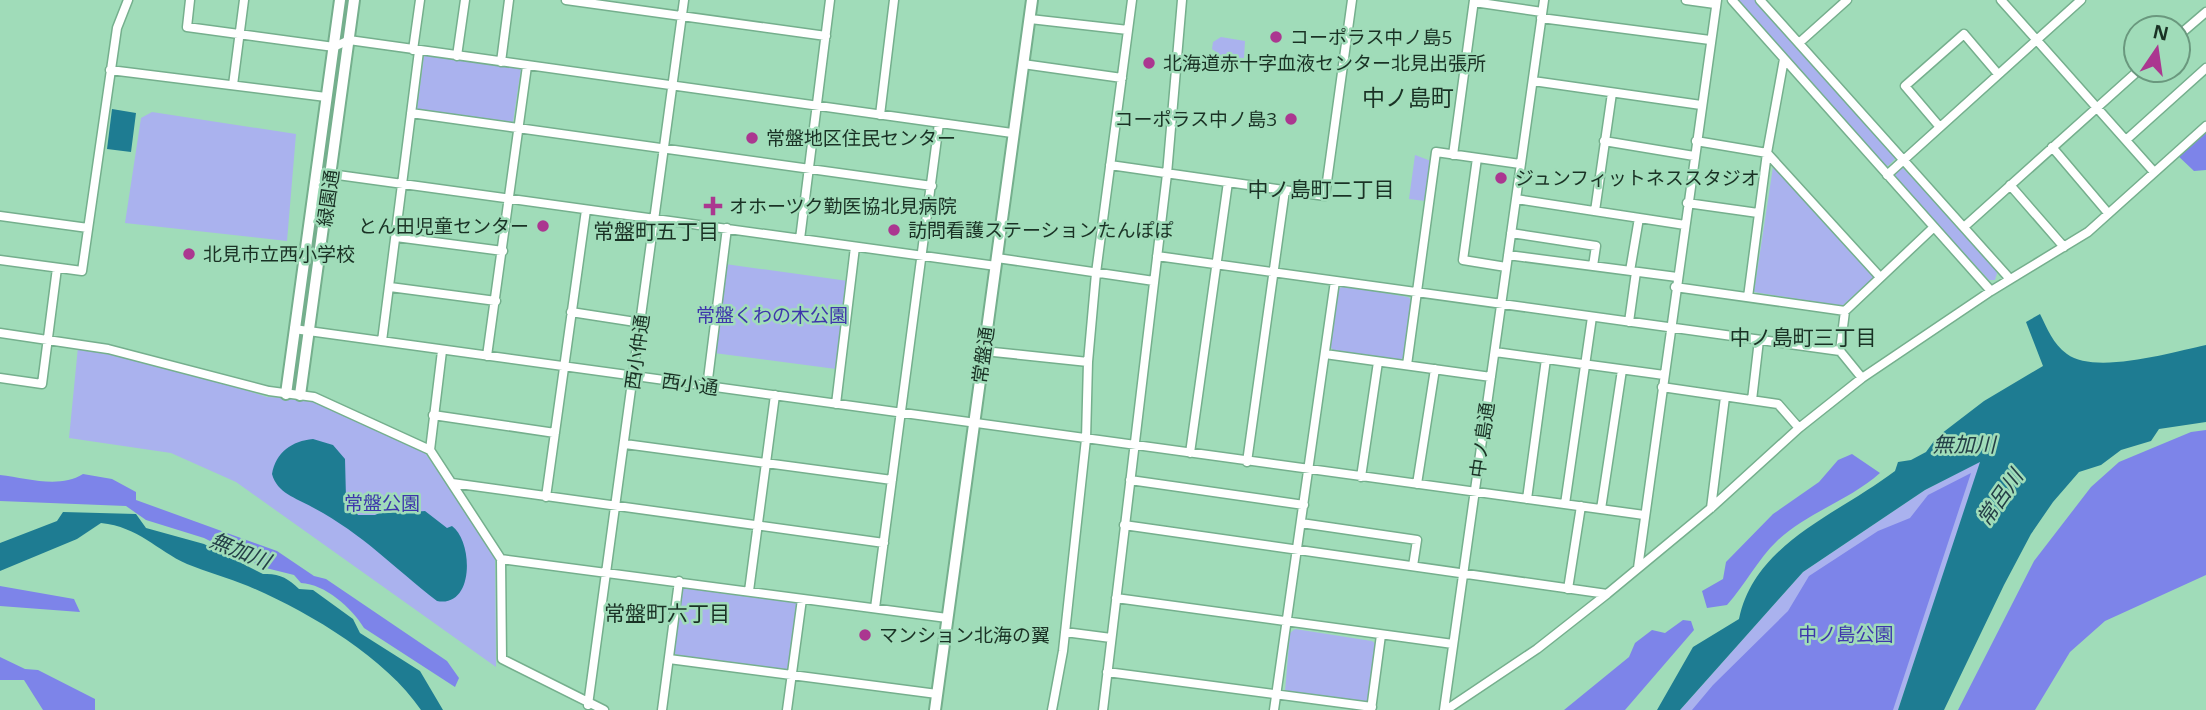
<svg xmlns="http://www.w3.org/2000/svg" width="2206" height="710" font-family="'Open Sans','Noto Sans JP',sans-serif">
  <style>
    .green { fill: #aab2ee }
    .forest { fill: #7d84e9 }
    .water { fill: #1e7c92 }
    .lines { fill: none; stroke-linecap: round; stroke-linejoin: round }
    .street-casing { stroke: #75af8d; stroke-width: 11 }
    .secondary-casing { stroke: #75af8d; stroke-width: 14 }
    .street { stroke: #fff; stroke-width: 8 }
    .secondary { stroke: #fff; stroke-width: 10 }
    .poi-dot { fill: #ab3790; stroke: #a0dcb9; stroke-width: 2.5 }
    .labels { text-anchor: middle; stroke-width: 5; stroke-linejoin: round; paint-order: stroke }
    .poi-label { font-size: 19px; fill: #1a3225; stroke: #a0dcb9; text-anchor: start }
    .street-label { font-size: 19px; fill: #1a3225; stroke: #a0dcb9 }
    .park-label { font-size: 19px; fill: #3e36ab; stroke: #a0dcb9 }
    .neighbourhood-label { font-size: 21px; fill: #1a3225; stroke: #a0dcb9 }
    .water-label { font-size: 21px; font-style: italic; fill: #243f47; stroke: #a0dcb9 }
    .quarter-label { font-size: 23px; fill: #1a3225; stroke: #a0dcb9 }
  </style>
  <rect width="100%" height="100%" fill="#a0dcb9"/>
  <!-- green -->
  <path class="green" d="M1736,0h20l140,158 -8,8 -5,-2z
    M1221,37l24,4 -1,17 -21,-1 -11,-8 1,-7z
    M424,55l97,14 -8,53 -96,-13z
    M152,112l144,22 -9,107 -162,-18 16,-105z
    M1415,155l16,6 -6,40 -16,-2z
    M1773,167l101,110 -32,29 -88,-14z
    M1902,167l96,103 -3,10h-6l-94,-101 1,-7z
    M725,264l123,17 -12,88 -122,-16z
    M1344,286l64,11 5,4 -8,55 -5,4 -67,-10 -4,-5 9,-56z
    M78,347l126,30 63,20 47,2 109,51 72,105 1,112 -260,-185 -65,-29 -102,-15z
    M1981,461l-83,249h-218l123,-138 122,-82z
    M681,585l117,16 -10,71 -115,-18z
    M1295,629l77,12 4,3 -7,55 -3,3 -81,-11 5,-58z"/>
  <!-- forest -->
  <path class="forest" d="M2206,126v44l-12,1 -19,-18z
    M2206,430v145l-101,46 -35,31 -35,58h-77l76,-149 57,-74 28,-25 72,-30z
    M1852,454l28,19c-30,27 -72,39 -103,68 -19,18 -32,44 -50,64l-20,3 -5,-17 21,-12 3,-17 47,-48 46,-32 19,-22z
    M1971,473l-78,237h-201l21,-25 75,-74 21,-35 69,-45 32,-13 18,-23z
    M83,474l29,5 24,13v8l141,51 37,25 12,3 121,82 12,17 -4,9 -91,-59c-12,-20 -39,-44 -63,-45l-7,-8 -32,-8 -58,-29 -58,-18 -20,-14 -126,-5v-26c27,3 59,14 83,-1z
    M0,586l74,13 6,13 -80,-6z
    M1683,620l8,1 3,9 -69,80h-61l65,-53 6,-14 17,-13 13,3z
    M0,657l25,12 13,1 57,29v11h-52l-19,-30h-24z"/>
  <!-- water -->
  <path class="water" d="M112,109l24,4 -5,39 -24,-3z
    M2040,314c7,14 13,30 27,40 28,21 106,-2 139,-9v77l-47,7 -8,12 -30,9 -20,15 -22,7 -26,30 -22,32 -27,51 -60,125h-46l82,-248 -55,28 -122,82 -123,138h-23l36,-63 46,-28c16,-77 100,-105 156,-148l3,-9 13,-2 15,-8 11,-15 47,-36 59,-35 -17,-44z
    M313,439l20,6 12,14 1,39 12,17h17l22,-10 4,8 24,-2 22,17 5,-2c21,15 23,82 -15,75 -44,-34 -74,-67 -125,-94 -16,-9 -35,-14 -40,-33 4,-22 20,-33 41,-35z
    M63,512l73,2 10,14 58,16 59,30c16,-1 25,4 36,15l14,1 40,29 7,14 60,38 23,39h-22c-36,-53 -114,-99 -173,-124 -20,-8 -41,-14 -61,-22 -31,-14 -48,-37 -86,-41l-24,16 -77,32v-28l57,-22z"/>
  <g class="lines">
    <defs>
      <path id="street" d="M190,0l-3,27 147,20 15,-7 663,93
        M566,0l260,36
        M1686,0l29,4
        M1732,0l259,291
        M1760,0l250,279
        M2001,0l153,172
        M1474,2l68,10
        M1541,18l169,22
        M1030,19l98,11
        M2178,36l28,-24
        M1799,43l48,-43
        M413,50l7,-50
        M457,56l8,-56
        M501,62l8,-62
        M1023,64l99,14
        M110,70l216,27
        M1533,81l168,24
        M233,85l11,-85
        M411,113l521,73
        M880,115l14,-115
        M1939,126l-34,-40 59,-52 34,40
        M2126,140l80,-72
        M1604,141l90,15
        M1696,141l71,12 113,124
        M2052,147l56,66
        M1453,155l21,-155
        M1477,158l-14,102 43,7
        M1110,165l215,31 27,-196
        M316,172l680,94
        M1887,175l194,-175
        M2010,185l54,62
        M1516,199l169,26
        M1687,203l71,10
        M1595,211l17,-118
        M0,216l88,12
        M1964,227l175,-157
        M1511,233l85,13 -3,20
        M396,237l107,14
        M800,239l30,-239
        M1508,255l169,22
        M1157,256l683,95
        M997,258l157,23
        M0,260l82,11 35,-243 11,-28
        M1630,271l9,-53
        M390,287l106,14
        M1675,287l170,24
        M1748,297l19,-144 17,-94
        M571,312l71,11
        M1629,322l7,-50
        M294,329l1350,186
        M0,333l108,16 161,42 45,6 116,53 71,109 446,59
        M382,341l37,-290
        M984,351l104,11
        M1495,352l169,23
        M1325,354l166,23
        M487,356l40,-290
        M1407,365l29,-213 84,12
        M0,378l42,6 15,-116
        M1862,378l-22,-27 5,-40 89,-84
        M707,387l20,-159
        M1662,387l116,17 21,24
        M1752,400l7,-60
        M836,404l19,-157
        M433,415l122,18
        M625,444l267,36
        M430,450l12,-99
        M1190,453l38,-271
        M1247,462l38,-272
        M1361,477l17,-115
        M1130,480l174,25
        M452,483l432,60
        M1417,484l18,-115
        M546,497l40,-287
        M1527,499l19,-140
        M1565,504l27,-187
        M1711,508l14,-111
        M1601,509l21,-139
        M1301,523l116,17 -4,26
        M1124,525l483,69
        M501,559l1,100 102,51
        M1638,568l79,-568
        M1568,589l13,-83
        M749,591l26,-196
        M1116,598l337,46
        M875,608l64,-485
        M1065,632l46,6
        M669,659l268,35
        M1107,672l265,35
        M588,705l96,-705
        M662,710l17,-129
        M787,710l15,-111
        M1052,710l11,-59 23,-212 2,-77 8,-89 36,-273
        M1103,710l64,-536 15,-174
        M1274,710l61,-429
        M1371,710l10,-75
        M1444,710l100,-710
        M1446,710l91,-61 70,-55 104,-86 88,-80 63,-50 129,-87 97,-59 118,-106"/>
      <path id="secondary" d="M286,394l54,-394
        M300,395l54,-395
        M935,710l97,-710"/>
    </defs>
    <!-- street casing -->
    <use href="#street" class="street-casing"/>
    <!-- secondary casing -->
    <use href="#secondary" class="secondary-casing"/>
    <!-- street -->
    <use href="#street" class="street"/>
    <!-- secondary -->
    <use href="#secondary" class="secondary"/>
  </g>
  <!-- markers -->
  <g class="poi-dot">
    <circle cx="1276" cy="37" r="7"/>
    <circle cx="1149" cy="63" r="7"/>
    <circle cx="1291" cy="119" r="7"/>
    <circle cx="752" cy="138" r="7"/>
    <circle cx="1501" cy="178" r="7"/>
    <path d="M709.5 195.5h7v7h7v7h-7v7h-7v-7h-7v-7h7z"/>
    <circle cx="543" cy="226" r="7"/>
    <circle cx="894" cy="230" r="7"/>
    <circle cx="189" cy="254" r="7"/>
    <circle cx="865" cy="635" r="7"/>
  </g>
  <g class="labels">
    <!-- poi labels -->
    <g class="poi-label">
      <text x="1290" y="44">コーポラス中ノ島5</text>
      <text x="1163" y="70">北海道赤十字血液センター北見出張所</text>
      <text x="1277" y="126" text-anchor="end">コーポラス中ノ島3</text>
      <text x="766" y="145">常盤地区住民センター</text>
      <text x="1515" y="185">ジュンフィットネススタジオ</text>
      <text x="729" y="213">オホーツク勤医協北見病院</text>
      <text x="529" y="233" text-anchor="end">とん田児童センター</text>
      <text x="908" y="237">訪問看護ステーションたんぽぽ</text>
      <text x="203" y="261">北見市立西小学校</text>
      <text x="879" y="642">マンション北海の翼</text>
    </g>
    <!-- street labels -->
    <g class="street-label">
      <text transform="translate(328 198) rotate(-82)" y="7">緑園通</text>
      <text transform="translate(637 352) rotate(-82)" y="7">西小仲通</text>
      <text transform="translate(983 355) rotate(-82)" y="7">常盤通</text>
      <text transform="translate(690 384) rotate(8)" y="7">西小通</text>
      <text transform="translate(1482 440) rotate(-82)" y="7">中ノ島通</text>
    </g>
    <!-- park labels -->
    <g class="park-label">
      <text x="772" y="322">常盤くわの木公園</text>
      <text x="382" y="510">常盤公園</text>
      <text x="1846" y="641">中ノ島公園</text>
    </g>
    <!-- neighbourhood labels -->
    <g class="neighbourhood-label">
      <text x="1321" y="197">中ノ島町二丁目</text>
      <text x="656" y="239">常盤町五丁目</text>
      <text x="1803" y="345">中ノ島町三丁目</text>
      <text x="667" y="621">常盤町六丁目</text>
    </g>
    <!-- water labels -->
    <g class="water-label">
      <text x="1964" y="452">無加川</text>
      <text transform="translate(2000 498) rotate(-55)" y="7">常呂川</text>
      <text transform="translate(240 551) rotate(22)" y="7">無加川</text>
    </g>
    <!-- quarter labels -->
    <g class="quarter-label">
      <text x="1408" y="106">中ノ島町</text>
    </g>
  </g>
  <!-- north arrow -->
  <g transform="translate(2157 49) rotate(13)"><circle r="33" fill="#a0dcb9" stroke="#6a987e" stroke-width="2"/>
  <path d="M0-5L12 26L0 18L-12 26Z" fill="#ab3790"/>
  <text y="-10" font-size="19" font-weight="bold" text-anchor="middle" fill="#1a3225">N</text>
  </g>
</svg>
